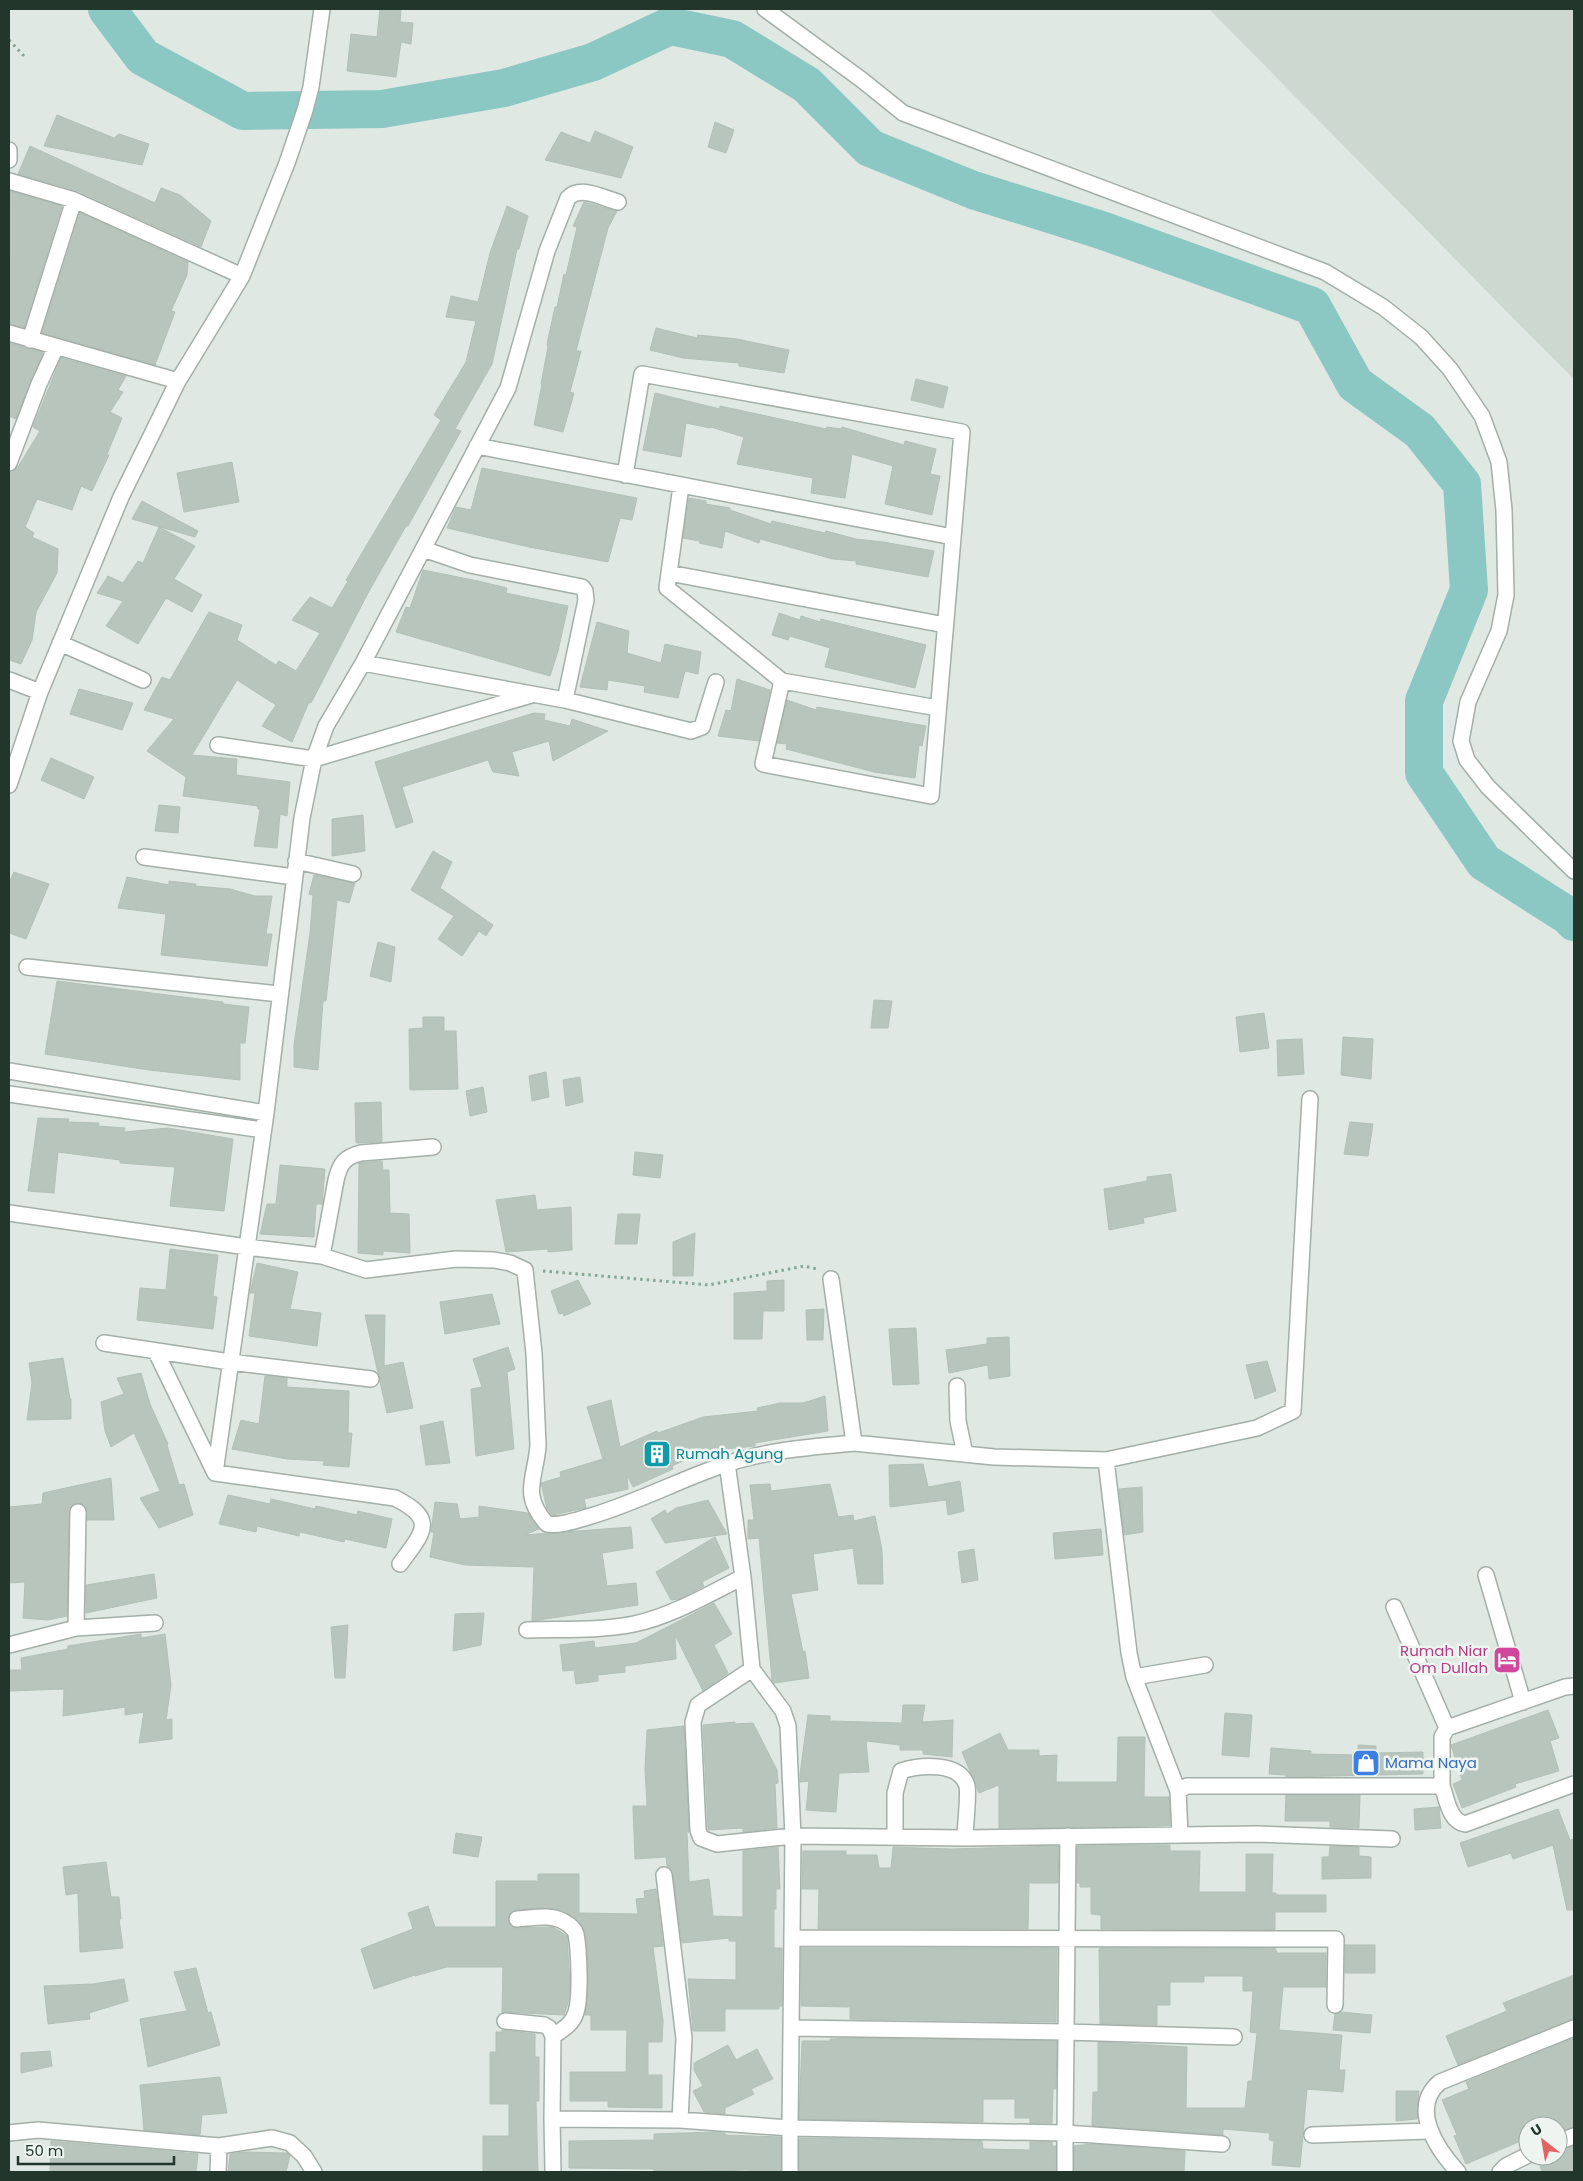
<svg xmlns="http://www.w3.org/2000/svg" width="1583" height="2181" font-family="Poppins,sans-serif">
  <style>
    .built { fill: #cdd8d0 }
    .lines { fill: none; stroke-linecap: round; stroke-linejoin: round }
    .river { stroke: #8cc8c3; stroke-width: 38 }
    .building { fill: #b7c5bd; stroke: #b2c1b7 }
    .minor-casing { stroke: #a3afa8; stroke-width: 18 }
    .path { stroke: #82a894; stroke-width: 3; stroke-dasharray: 2.5 4; stroke-linecap: butt }
    .minor { stroke: #fff; stroke-width: 15 }
    .labels { text-anchor: middle; stroke-width: 5; stroke-linejoin: round; paint-order: stroke }
    .culture-label { font-size: 15px; fill: #0d838f; stroke: #eef5f0; text-anchor: start }
    .hotel-label { font-size: 15px; fill: #b23c85; stroke: #eef5f0; text-anchor: end }
    .shop-label { font-size: 15px; fill: #366cbe; stroke: #eef5f0; text-anchor: start }
  </style>
  <rect width="100%" height="100%" fill="#dfe8e2"/>
  <!-- built -->
  <path class="built" d="M1209,9h365v370l-50,-50z"/>
  <g class="lines">
    <!-- river -->
    <path class="river" d="M107,9l36,48 100,54 139,-2 122,-21 89,-26 77,-36 62,13 75,46 63,63 103,42 128,40 211,76 43,78 65,47 42,53 7,106 -45,111v72l60,89 86,55 4,5"/>
  </g>
  <!-- building -->
  <path class="building" d="M380,9h21l-1,13 13,1 -2,21 -10,-2 -5,35 -49,-6 4,-37 26,3z
    M57,115l57,23 5,-4 30,10 -7,21 -98,-19z
    M715,122l19,8 -8,23 -18,-6z
    M595,131l38,16 -12,31 -76,-18 16,-28 29,11z
    M30,146l125,57 6,-15 19,7 31,26 -10,26 -123,-56 -60,-17z
    M10,191l52,15 -38,122 -15,-4z
    M584,202l33,9 -9,17 -32,123h5l-11,41 4,1 -11,39 -29,-7 8,-41h-1l7,-37 -1,-3 8,-37h2l7,-33 2,1 11,-48 -4,-1z
    M507,206l21,10 -9,33h-2l-25,115 -37,65 6,2 -53,95h-2l-38,67 -57,110 -2,-1 -17,40 -30,-16 14,-21 -39,-25 -45,75 45,4 -1,16 54,7 -3,34 -7,-2 -3,34 -23,-2 6,-36 -2,-1v-3l-75,-10 3,-19 -39,-26 27,-32 -30,-9 18,-33 8,3 39,-68 33,13 -5,15 39,25 3,-4 17,10 24,-38 -28,-13 18,-23 22,11 16,-27 -2,-1 95,-160 -7,-5 32,-53 10,-41 -30,-4 5,-21 27,6 12,-49z
    M80,213l108,49 -1,13 -16,36 4,1 -20,53 -113,-32z
    M656,328l41,10 1,-3 39,4 52,11 -5,23 -45,-7v-3l-56,-5 -33,-8z
    M9,343l34,9 -27,67 -7,-3z
    M61,358l65,18 -8,14 5,2 -13,20 12,6 -15,36 2,1 -17,36 -11,-5 -9,24 -35,-11 -12,28 9,6 -2,4 26,12 -1,24 -21,39 -4,28 -11,24 -12,-4v-186l9,-7 22,-36 -7,-4z
    M916,379l32,8 -5,21 -32,-8z
    M655,393l65,16v-3l106,23 1,-2 14,2 1,-2 62,18 1,-4 31,8 -6,25 10,2 -8,39 -47,-11 8,-38 -41,-12 -7,44 -34,-5 2,-15 -76,-14 7,-27 -33,-10 -1,1 -24,-5 -5,34 -38,-7z
    M232,462l7,40 -55,10 -7,-39z
    M482,468l155,30 -5,22 -12,-2 -12,44 -79,-15 -82,-19 9,-21 15,3z
    M689,498l17,3v3l24,4v2l41,14 1,-3 53,12 1,-2 30,8 27,3 51,9 -6,26 -72,-13v-3l-23,-2 -73,-20 -1,4 -34,-12 -3,17 -23,-5 1,-2 -17,-3z
    M142,501l56,30 -3,6 -63,-18z
    M159,527l36,19 -21,33 28,16 -10,17 -26,-14 -28,46 -32,-18 17,-25 -26,-8 11,-17 15,7 15,-22 5,2z
    M423,570l55,11 29,7 -1,5 62,13 -10,45 -8,25 -154,-44 10,-25 4,1z
    M779,613l21,7 1,-4 19,6 1,-3 105,26 -11,43 -90,-21 5,-19 -40,-12 -2,4 -16,-5z
    M597,622l32,9 -2,22 34,10 4,-19 36,8 -3,22 -13,-3 -7,27 -34,-6 1,-6 -37,-6 -1,10 -27,-3z
    M737,679l33,11 -11,51 -41,-5 8,-26 5,1z
    M79,689l54,14 -11,27 -52,-16z
    M787,700l29,10 1,-3 109,19 -4,20 -3,-1 -4,33 -41,-6 -88,-23 1,-5 -10,-1z
    M534,713l11,1 -1,6 26,6 2,-7 36,12 -55,30 -4,-20 -37,11 7,24 -26,-4 -5,-12 -86,27 11,35 -17,6 -21,-66z
    M51,758l43,19 -10,22 -43,-19z
    M159,805l21,2 -2,26 -23,-2z
    M363,815l2,36 -33,5v-37z
    M433,851l19,11 -12,26 53,37 -7,11 -7,-5 -17,25 -24,-17 16,-23 -43,-26z
    M14,872l35,12 -23,55 -17,-6v-50z
    M314,875l41,8 -6,20 -12,-3 -11,101h-3l-5,69 -24,-3v-22l16,-112 3,-38 -4,-1z
    M127,877l42,8v-4l27,3 -1,2 35,3 25,7h17l-6,38h6l-5,32 -106,-11 5,-41 -48,-6z
    M378,942l17,5 -4,35 -21,-6z
    M57,981l166,21v2l26,3 -4,36h-5v37l-91,-10 -104,-16z
    M874,1000l18,1 -4,27h-17z
    M1264,1013l5,35 -29,4 -4,-35z
    M423,1017h21v14h12l2,58 -48,1 -1,-61 14,-1z
    M1343,1037l30,2 -2,40 -30,-4z
    M1302,1039l2,35 -26,2 -1,-36z
    M546,1072l3,25 -17,4 -3,-25z
    M580,1077l3,25 -17,4 -3,-26z
    M483,1087l4,25 -17,4 -4,-25z
    M381,1102l1,40 -26,1 -1,-40z
    M38,1118l31,1 -1,3 31,1 -1,3 27,2 -1,4 44,-4 65,11 -9,72 -54,-5 5,-39 -55,-4v-3l-62,-8 -4,41 -26,-2z
    M1350,1122l23,2 -5,32 -24,-2z
    M635,1152l28,3 -3,23 -27,-3z
    M382,1161l1,9h6l1,43 19,1 1,39 -27,-2v4l-25,-2 1,-90z
    M280,1165l45,4 -3,35h-6l-2,33 -54,-3 7,-30h9z
    M1171,1174l5,37 -33,7 1,5 -35,7 -5,-41 43,-8v-4z
    M535,1195l2,15 34,-3 1,43 -24,2v-3l-42,3 -10,-52z
    M618,1214h22l-3,30h-22z
    M695,1233l-2,43h-20v-34z
    M170,1249l48,6 -5,41 4,1 -4,32 -76,-9 3,-32 26,2z
    M257,1263l41,9 -8,37 31,4 -4,33 -68,-10 6,-43h-5z
    M578,1280l13,24 -27,12 -1,-3 -4,1 -8,-23z
    M784,1280v31h-21l-1,28h-28v-46l33,-2v-10z
    M492,1294l8,30 -55,10 -5,-32z
    M824,1309l-1,31h-16l-1,-30z
    M365,1315h20l-1,51 19,-4 10,46 -26,5z
    M916,1328l3,56 -26,1 -4,-56z
    M1009,1337l1,39 -21,3 -1,-14 -39,8 -3,-23 41,-6v-6z
    M508,1347l7,22 -8,3 7,77 -38,7 -5,-67 11,-2 -9,-28z
    M63,1358l7,41h1v20l-44,1 5,-37 -3,-20z
    M1267,1361l9,30 -21,8 -9,-34z
    M141,1373l9,31 18,40 -1,1 12,40 5,-1 9,31 -34,13 -19,-30 20,-7 -26,-58 -23,14 -6,-16 -4,-29 23,-8 -7,-16z
    M265,1376l22,2v9l62,4 -1,42h4l-3,34 -26,-2 1,-4 -37,-2 -55,-10 9,-29 18,4z
    M825,1396l3,35 -73,12v3l-49,5 -34,15 1,3 -40,18 -6,-12 1,14 -44,10 2,9 -34,7 -5,-6 -6,-26 20,-6 -1,-5 43,-13 -16,-52 24,-7 9,47 37,-16 1,2 45,-16 55,-6 -1,-3 23,-5h23z
    M443,1421l7,42 -24,2 -6,-39z
    M923,1464l5,23 32,-6 4,30 -16,4 -2,-15 -56,7 -1,-42z
    M111,1478l3,42h-27l-1,-12 -7,-5 -9,5 -3,108 -19,4 -25,-2 2,-36 -16,1v-76l33,-3 1,-11z
    M770,1484l1,7 59,-7 8,33 15,-2 1,6 21,-5 7,34 1,34h-25l-5,-36 -40,6 5,36 -27,4 12,58 2,-1 4,27 -35,5 -2,-3 -13,-142 -11,1v-19h6l-4,-35z
    M1142,1487l1,45 -19,3 -5,-46z
    M228,1495l42,9 1,-5 44,10 1,-3 41,9 1,-4 34,8 -6,29 -41,-9 -1,3 -44,-10 -1,4 -42,-10 -1,6 -37,-8z
    M708,1500l19,34 -62,9 -14,-24 14,-9 2,4 9,-6z
    M435,1502l22,2 3,15 19,-2v-11l49,7 11,16 -15,6 107,-8 2,21 -31,5 5,33 29,-3 2,22 -106,16 2,-54 -69,-2 -35,-8 4,-25h-3z
    M1101,1529l2,26 -48,4 -2,-26z
    M715,1537l14,31 -27,14 2,4 -25,13 -8,1 -15,-28z
    M974,1549l4,31 -16,3 -4,-31z
    M154,1574l3,24 -71,15v-28z
    M714,1603l18,31 -18,11 14,28 -25,18 -28,-56 1,24 -51,7v6l-27,3v6l-22,3 -2,-14 -11,1 -3,-26 34,-4 1,7 41,-5z
    M484,1613l-3,32 -28,6 2,-37z
    M348,1625l-3,53h-10l-4,-51z
    M141,1634v4l24,-4 6,51 -5,35 6,-1v20l-33,4 5,-31 -19,3v-8l-62,9 1,-27 -55,2v-21h13l-1,-12 47,-9v-3z
    M903,1705h22l-3,17 31,-2 -1,37 -29,-3v-4h-23v-5l-34,-4 3,31 -30,1 -3,39 -30,-2 3,-29 -9,1v-8l8,-59 22,1v5l72,2z
    M1548,1710l11,28 -9,3 9,30 -44,13 1,3 -54,21 -9,-24 9,-4 -11,-35z
    M1225,1713l27,2 -3,42 -27,-2z
    M735,1722v2l18,-1 24,47 1,13 -3,1 2,44 -34,4v-4l-35,2 -5,-105z
    M684,1726l5,106h-2l2,50 20,-3 4,37 30,1v-66l35,-4 2,42h-4v20h-2v39h8v58h-3v3h-54v22h-32l-5,-52 48,1v-39h-7v-3l-47,5 -9,-69 -6,-8 -1,-9 -31,2 -2,-53h14l-2,-37 2,-39z
    M1000,1733l8,17h31v6l18,-1 -1,27h61l1,-45h27l-1,60h25l1,29 -171,2v-43l-20,8 -17,-41z
    M1358,1745l18,1v7l47,-1v22l-137,3v-2l-17,-1 2,-26 40,3v3l47,1z
    M1286,1795h74l-1,33 -29,-1v-6h-45z
    M1439,1807l2,21 -26,2 -1,-21z
    M1558,1809l12,31 4,-1v71h-7l-14,-65 -40,14 -2,-6 -43,14 -8,-24z
    M456,1833l26,4 -4,20 -25,-4z
    M1170,1845v6h30l-1,41h47v-38h27l-1,39h4v2h50v17h-51v18l-174,-1v-14l-10,-1v-27h-11v-4h-3v-37z
    M1059,1846l-1,37h-29l-1,46h-210l1,-40h-17l1,-38h43v4h31l2,13h12l2,-21 57,2z
    M1330,1846l29,1v9l12,1v21l-49,1v-22h7z
    M106,1862l5,35h8l2,22h-2l4,29 -43,4 -2,-59 -12,2 -3,-28z
    M538,1874h41v39l59,1 -2,-15 9,-1 -1,-7 12,-2 7,57 -10,1 10,74 -1,21h-14v33h14v33l-54,-1v-6h-38v-29h56l1,-42h-36v-15h-6l3,-30 -3,-53 -6,-11 -15,-10 -21,-3 -27,2 -5,2 -3,7 6,9 39,-1 14,9 3,49 -2,18 -4,12 -62,-3 1,-45h-56l-32,9v-1l-41,14 -13,-40 52,-20 -5,-16 20,-7 7,21h61v-46h42z
    M1345,1945h30v28h-30z
    M801,1948h256l-1,74 -206,-3v-12l-49,-1z
    M1101,1948h174l2,5h49v34h-43l-4,43 63,5 -3,35h6l-2,22 -36,-3 -7,78 -28,-2 2,-24 -5,-1 1,-7 -47,-4v6l-131,-9 1,-34h5v-50l89,5 -1,61h59l3,-27h4l5,-48 -7,-1 3,-41h-10v-15h-39v6h-34v23h-13v20l-57,-1 -1,-75z
    M196,1968l12,45 3,-1 9,33 -72,22 -8,-48 47,-8 -13,-39z
    M1574,1975v44l-116,46 -12,-29 61,-25 -4,-8z
    M124,1979l4,22 -39,12 1,6 -42,5 -4,-38 49,-2z
    M1341,2012l31,3 -2,18 -37,-3 2,-16z
    M502,2030l33,4v23h4v44h-3l2,71h-55v-36h26v-32h-19v-52h6v-20h6z
    M850,2038l207,3 -1,48h-3l-1,34h-22v-5h-15v-19h-32v23l-184,-3 3,-78h28v-2z
    M1574,2038v89l-16,5v-6h-30v12l-62,26 -12,-28 3,-1 -15,-35 27,-11 -3,-7z
    M728,2045l8,15 21,-11 16,30 -22,10 3,5 -29,14v6l-21,-2 -11,-21 10,-5 -9,-16v-7z
    M50,2051l2,15 -31,7v-20z
    M220,2077l7,36 -25,2 -2,20 -56,-5 -4,-45z
    M1396,2091h23l-2,28 -21,2z
    M714,2132l11,1v2l56,2v35h-32v-2l-71,2 -24,-1v-2l-85,-1v-27l85,-1v-6z
    M799,2138l183,3 1,8 47,1v-8h22v4h4v26h-257z
    M51,2141l147,13 -2,18h-146z
    M1092,2144l93,7 -1,21h-110v-26z
    M1574,2146v26h-32l-5,-16h21v-5z
    M245,2152l42,1 3,2 -4,17h-58l2,-18z"/>
  <g class="lines">
    <defs>
      <path id="minor" d="M765,9l97,71 41,33 422,159 58,35 38,30 29,32 32,47 17,46 5,48 2,85 -7,36 -31,71 -7,39 6,19 21,27 86,84
        M9,150v10
        M9,181l65,19 -44,140
        M74,200l168,76
        M9,333l169,48
        M477,446l476,91
        M9,463l30,-79 17,-37
        M625,475l17,-101 320,58 -31,364 -168,-32 19,-83 -115,-93 14,-102
        M423,549l47,16 112,22 3,4 1,9 -21,100
        M669,573l276,52
        M60,643l83,37
        M363,663l202,37 126,31 11,-4 14,-45
        M9,680l31,12
        M782,681l156,27
        M218,745l96,14 217,-64
        M9,785l31,-93 81,-195 57,-116 64,-105 45,-113 18,-53 6,-23 11,-78
        M144,857l150,20
        M296,861l57,13
        M27,967l252,27
        M9,1071l257,42
        M9,1094l254,36
        M9,1213l238,34 75,9 44,14 90,-11 38,1 16,3 15,7 9,83 4,92c-2,33 -18,49 9,79 14,2 30,-4 44,-8 47,-14 90,-37 135,-52 42,-14 85,-17 128,-21l-23,-164
        M322,1256l14,-76c4,-16 8,-23 25,-27l72,-6
        M104,1343l126,19 141,17
        M156,1352l59,121
        M957,1386l1,35 7,33
        M854,1443l140,14 112,3 151,-32 36,-17 17,-312
        M1106,1460l23,193 5,24 44,114
        M215,1473l51,-360 36,-295 12,-59 12,-33 37,-63 145,-275 39,-137 21,-53c13,-13 34,0 50,4
        M215,1473l180,25c43,22 28,34 5,66
        M1486,1575l37,127
        M1394,1607l53,121
        M76,1628l2,-116
        M527,1630c35,-1 73,1 107,-6 38,-8 75,-30 109,-47
        M9,1645l67,-17 79,-5
        M752,1669l-54,36 -5,17 5,108 3,8 16,6 76,-8 172,2 291,-4 136,5
        M1134,1677l71,-12
        M1442,1786c5,13 7,35 23,38l109,-40
        M1180,1834l-2,-43 9,-5h255v-49l5,-9 118,-41 9,-1
        M1068,1836l-3,297 157,11
        M895,1837v-44l6,-22c18,-6 59,-10 66,15 2,10 -2,40 -2,52
        M664,1875l20,163 -4,82
        M517,1919c15,-1 36,-6 49,4 4,2 9,7 10,11 3,16 5,63 0,78 -3,12 -14,18 -23,24l-1,83 128,1 110,8 3,-292 -5,-110 -5,-15 -31,-42 -9,-92 -16,-114
        M792,1938l544,1 -1,66
        M505,2021l39,4 5,3 4,8
        M792,2028l274,4 168,5
        M552,2119l1,53
        M9,2133l29,-3 181,16 53,-8 18,5 14,13 10,16
        M1312,2135l117,-4
        M1558,2142l16,-6
        M218,2172l1,-26
        M790,2172v-44l275,5v39
        M1458,2172c-21,-23 -49,-64 -18,-90l134,-54
        M1500,2172l6,-6 22,-11"/>
    </defs>
    <!-- minor casing -->
    <use href="#minor" class="minor-casing"/>
    <!-- path -->
    <path class="path" d="M9,40l15,16
      M543,1271l166,14 95,-19 13,3"/>
    <!-- minor -->
    <use href="#minor" class="minor"/>
  </g>
  <!-- icons -->
  <defs>
    <symbol id="building-square" viewBox="-11 -11 22 22"><rect x="-9" y="-9" width="18" height="18" rx="4" fill="#0f9aa8" stroke="#eef5f0"/><path d="M-4-6H4V6H1V3H-1V6H-4ZM-2.5-4.3h1.7v1.8h-1.7ZM.8-4.3h1.7v1.8H.8ZM-2.5-1h1.7V.8h-1.7ZM.8-1h1.7V.8H.8Z" fill="#fff"/></symbol>
    <symbol id="hotel-square" viewBox="-11 -11 22 22"><rect x="-9" y="-9" width="18" height="18" rx="4" fill="#d1479c" stroke="#eef5f0"/><path d="M-6-4.5h1.5V1H6V5H4.5V3h-9V5H-6ZM-4 0a1.8 1.8 0 1 1 3.6 0ZM.5 0V-2.5h3Q6-2.5 6 0Z" fill="#fff"/></symbol>
    <symbol id="shop-square" viewBox="-11 -11 22 22"><rect x="-9" y="-9" width="18" height="18" rx="4" fill="#3f7fe0" stroke="#eef5f0"/><path d="M-5-2.5h2.3a2.7 3.5 0 0 1 5.4 0H5L5.5 6h-11ZM-1.5-2.5h3a1.5 2.3 0 0 0-3 0Z" fill="#fff"/></symbol>
  </defs>
  <g fill-rule="evenodd">
    <use href="#building-square" x="641" y="1438" width="32" height="32"/>
    <use href="#hotel-square" x="1491" y="1644" width="32" height="32"/>
    <use href="#shop-square" x="1350" y="1747" width="32" height="32"/>
  </g>
  <g class="labels">
    <!-- culture labels -->
    <g class="culture-label">
      <text x="676" y="1459">Rumah Agung</text>
    </g>
    <!-- hotel labels -->
    <g class="hotel-label">
      <text x="1488" y="1656">Rumah Niar<tspan x="1488" dy="17">Om Dullah</tspan></text>
    </g>
    <!-- shop labels -->
    <g class="shop-label">
      <text x="1385" y="1768">Mama Naya</text>
    </g>
  </g>
  <!-- border -->
  <rect width="1583" height="2181" fill="none" stroke="#22362c" stroke-width="20"/>
  <!-- north arrow -->
  <g transform="translate(1543 2141) rotate(329)"><circle r="24" fill="#eef5f0" stroke="#9ca9a2"/>
  <path d="M0-4L9 19L0 12L-9 19Z" fill="#e26463"/>
  <text y="-8" font-size="14" font-weight="bold" text-anchor="middle" fill="#22362c">U</text>
  </g>
  <!-- scale -->
  <path d="M18 2156v8h156v-8" fill="none" stroke="#22362c" stroke-width="2.5"/>
  <text x="25" y="2156" font-size="15" fill="#22362c" stroke="#eef5f0" stroke-width="4" paint-order="stroke">50 m</text>
</svg>
